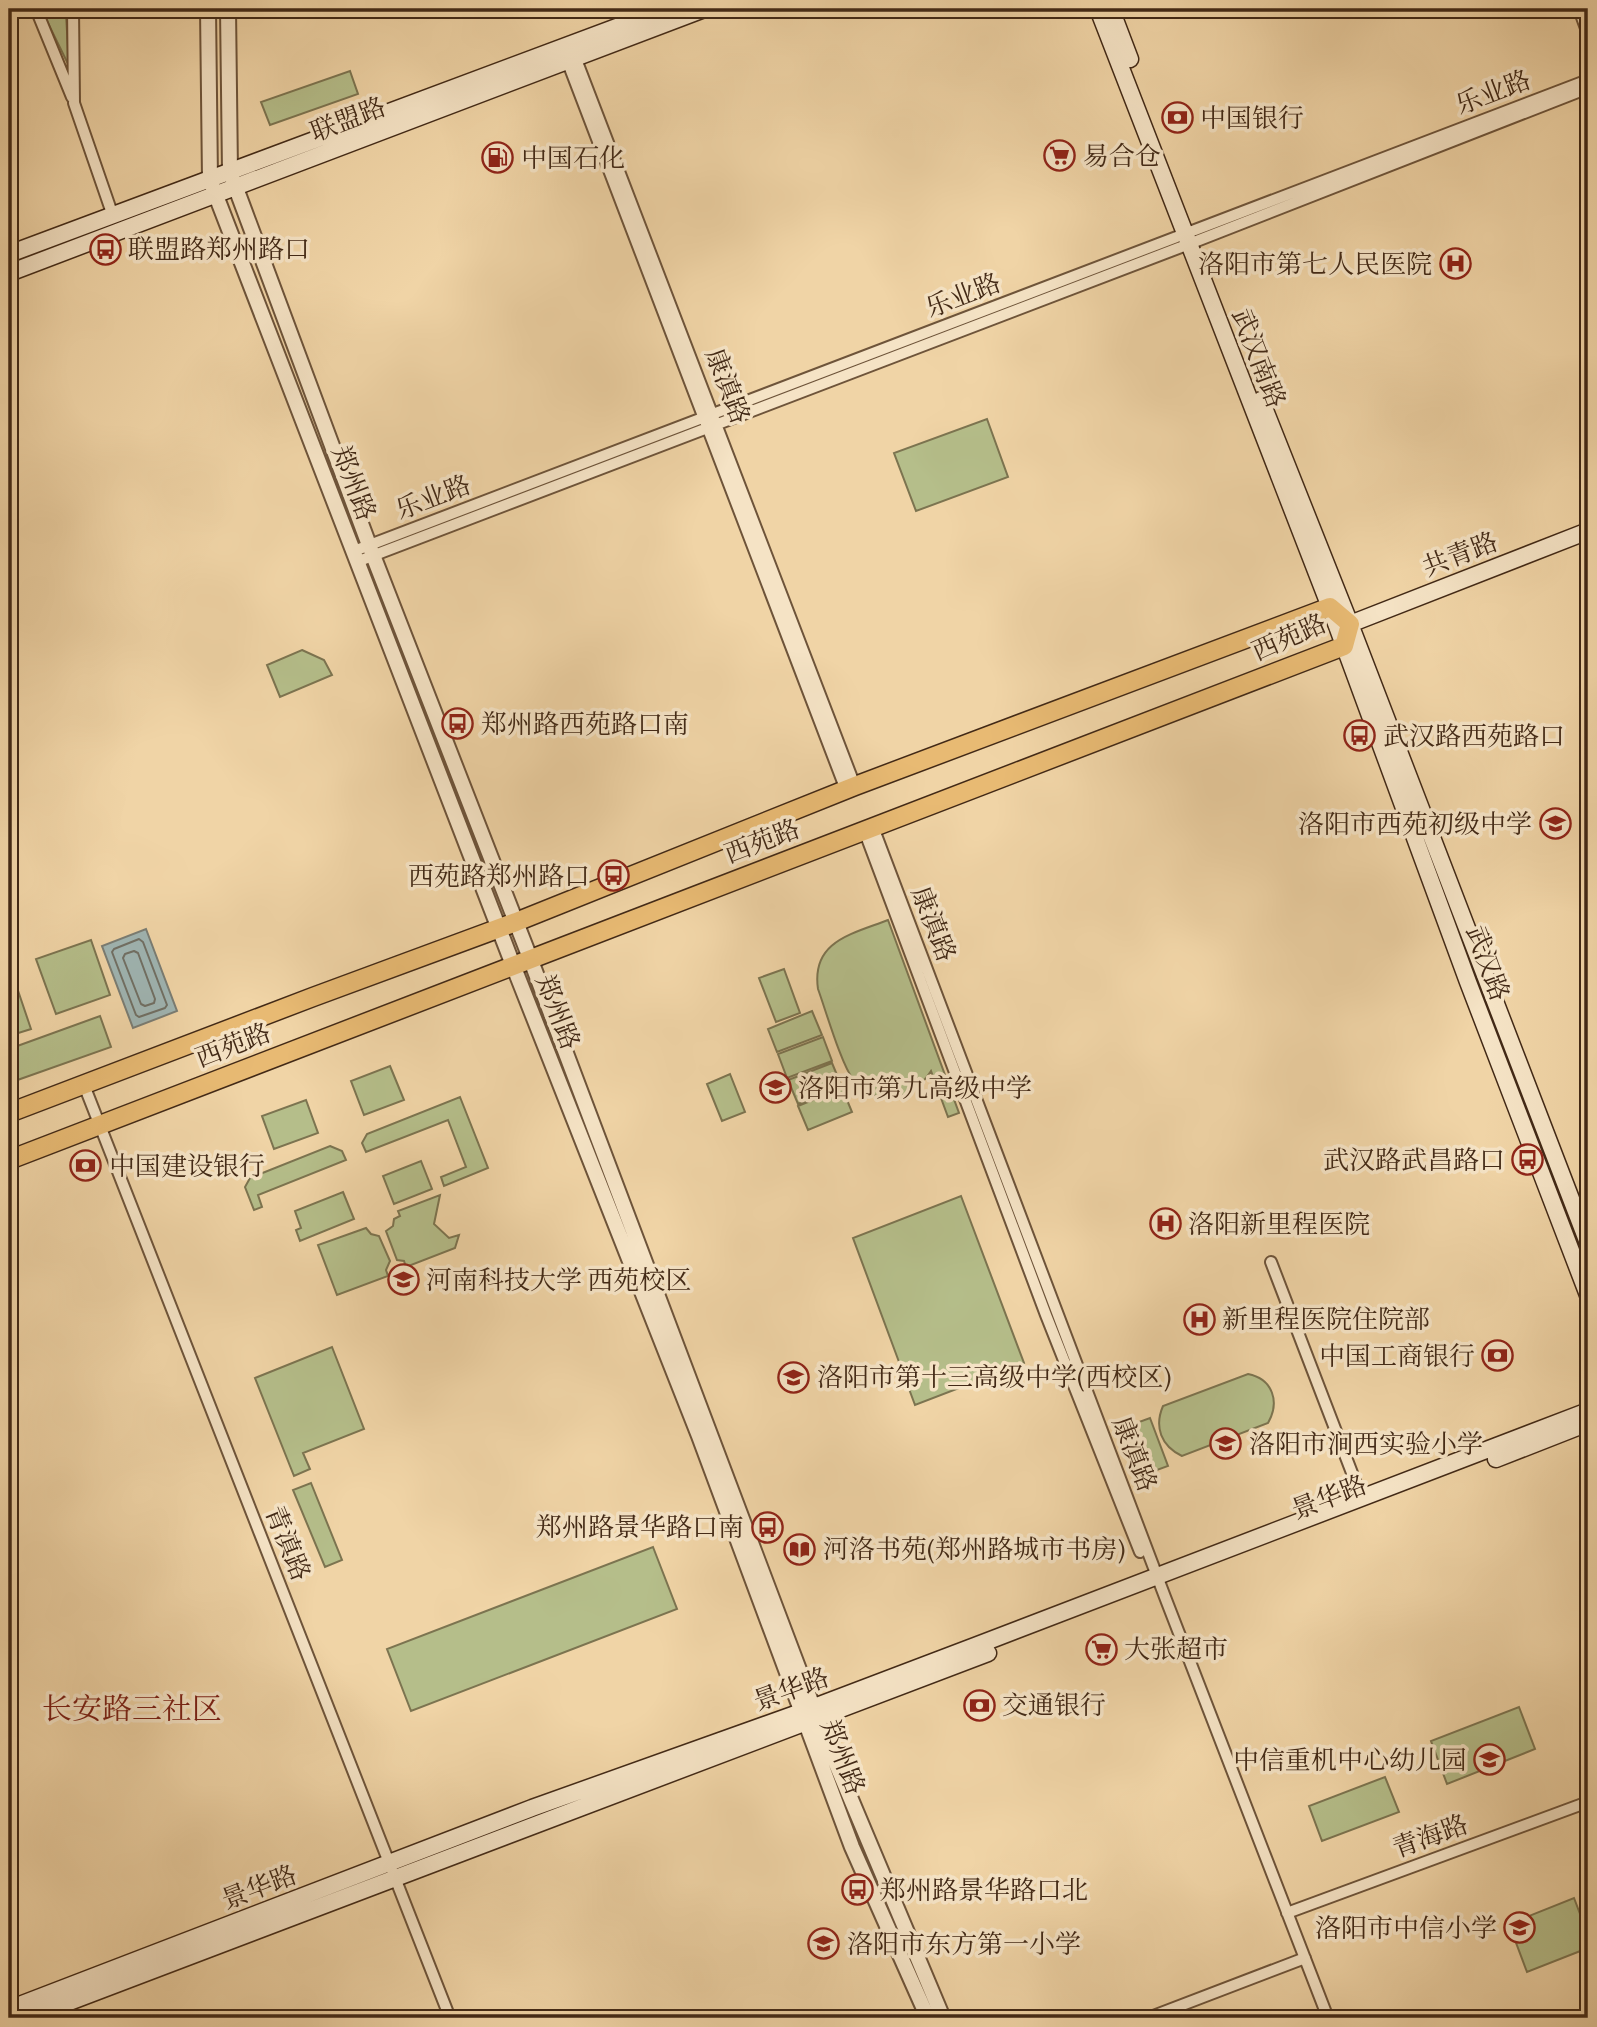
<svg xmlns="http://www.w3.org/2000/svg" width="1597" height="2027" font-family="'EB Garamond','Noto Serif SC',serif">
  <style>
    .green { fill: #b5be8a; stroke: #7c7450; stroke-width: 2 }
    .water { fill: #9fb5b3; stroke: #7a7d74; stroke-width: 2 }
    .lines { fill: none; stroke-linecap: round; stroke-linejoin: round }
    .shore { stroke: #706f64; stroke-width: 2 }
    .minor-casing { stroke: #6e543a; stroke-width: 14 }
    .tertiary-casing { stroke: #6e543a; stroke-width: 18 }
    .secondary-casing { stroke: #422916; stroke-width: 19 }
    .primary-casing { stroke: #422916; stroke-width: 21 }
    .minor { stroke: #f5e3c5; stroke-width: 10 }
    .tertiary { stroke: #f5e3c5; stroke-width: 14 }
    .secondary { stroke: #f5e3c5; stroke-width: 16 }
    .primary { stroke: #e8ba73; stroke-width: 18 }
    .labels { text-anchor: middle; stroke-width: 7; stroke-linejoin: round; paint-order: stroke }
    .street-label { font-size: 26px; fill: #422916; stroke: #f5e3c5 }
    .poi-label { font-size: 26px; fill: #422916; stroke: #f5e3c5; text-anchor: start }
    .quarter-label { font-size: 30px; fill: #7a1f14; stroke: #f5e3c5 }
  </style>
  <rect width="100%" height="100%" fill="#f0d4a6"/>
  <filter id="stains"><feTurbulence type="fractalNoise" baseFrequency=".00286" numOctaves="4"/><feColorMatrix values="0 0 0 0 .2 0 0 0 0 .09 0 0 0 0 .02 0 0 0 .5 -.17"/></filter>
  <radialGradient id="worn" r=".72"><stop offset=".6" stop-color="#630" stop-opacity="0"/><stop offset="1" stop-color="#630" stop-opacity=".3"/></radialGradient>
  <!-- green -->
  <path class="green" d="M66,14l3,52 -25,-51z
    M350,71l8,23 -88,31 -9,-23z
    M987,419l21,58 -92,34 -22,-58z
    M302,650l22,10 8,15 -52,22 -13,-32z
    M888,920l71,193 -11,4 -17,-46c-9,14 -21,25 -39,27 -14,1 -29,-6 -38,-17 -13,-17 -28,-70 -36,-92 -7,-48 34,-55 70,-69z
    M91,940l19,55 -54,19 -20,-55z
    M9,964l22,65 -22,7z
    M784,969l16,44 -24,9 -17,-44z
    M812,1011l10,24 -45,17 -9,-23z
    M100,1016l11,31 -102,36v-34z
    M823,1037l9,24 -45,17 -9,-24z
    M832,1063l10,24 -44,17 -10,-24z
    M390,1066l14,34 -40,15 -13,-34z
    M730,1074l15,38 -23,9 -15,-37z
    M842,1088l10,24 -44,18 -10,-24z
    M460,1097l28,71 -44,18 -3,-9 25,-10 -18,-47 -82,32 -4,-9 5,-9z
    M306,1100l12,33 -44,16 -12,-33z
    M330,1146l12,5 4,9 -88,35 4,12 -8,3 -9,-23 5,-9z
    M421,1161l11,28 -38,15 -11,-28z
    M343,1192l11,27 -54,22 -4,-11 5,-2 -6,-17z
    M440,1195l-6,29 15,14 10,-3 -4,13 -49,19 -2,-6 -7,-1 -11,-29 7,-5 1,-7 6,-3 -2,-5z
    M961,1196l63,167 -109,42 -62,-167z
    M366,1228l5,6 8,2 11,25 -4,9 2,6 -51,19 -19,-50z
    M332,1347l32,82 -61,24 7,16 -16,7 -39,-98z
    M1248,1374c25,5 32,28 20,49l-86,33c-21,-10 -28,-29 -19,-50z
    M1150,1418l18,48 -22,8 -18,-48z
    M311,1483l31,77 -17,7 -32,-77z
    M653,1547l24,62 -266,102 -24,-62z
    M1519,1707l16,42 -88,35 -16,-43z
    M1385,1777l14,35 -77,29 -13,-35z
    M1574,1898l14,37v13l-61,24 -18,-48z"/>
  <!-- water -->
  <path class="water" d="M146,929l31,82 -44,17 -31,-82z"/>
  <g class="lines">
    <!-- shore -->
    <path class="shore" d="M139,939l4,3 24,63 -2,3 -26,9 -3,-2 -24,-63 2,-3z
      M134,951l4,2 17,46 -1,4 -9,3 -4,-2 -18,-46 2,-4z"/>
    <defs>
      <path id="minor" d="M36,9l36,88
        M73,9l1,94 39,113
        M1579,9l9,25
        M574,54l281,732
        M565,55l281,735
        M354,551l1234,-471
        M359,561l830,-317 399,-156
        M873,827l292,770 163,421
        M864,830l182,485 94,237
        M84,1085l366,933
        M1271,1262l91,237
        M1287,1913l301,-111
        M1148,2018l157,-60"/>
      <path id="tertiary" d="M208,9l2,171 303,785 186,471 153,411 76,171
        M228,9l2,163 139,373 161,413 291,770 122,290"/>
      <path id="secondary" d="M1098,9l232,598 138,375 120,313
        M1111,9l19,50
        M9,254l656,-245
        M9,273l695,-264
        M1261,400l89,224 238,619
        M1350,624l238,-93
        M1496,1459l92,-36
        M9,2009l523,-201 269,-96 174,-66 613,-235
        M27,2018l961,-365"/>
      <path id="primary" d="M9,1113l304,-116 203,-75 339,-136 475,-179 20,17 -6,22 -1335,514"/>
    </defs>
    <!-- minor casing -->
    <use href="#minor" class="minor-casing"/>
    <!-- tertiary casing -->
    <use href="#tertiary" class="tertiary-casing"/>
    <!-- secondary casing -->
    <use href="#secondary" class="secondary-casing"/>
    <!-- primary casing -->
    <use href="#primary" class="primary-casing"/>
    <!-- minor -->
    <use href="#minor" class="minor"/>
    <!-- tertiary -->
    <use href="#tertiary" class="tertiary"/>
    <!-- secondary -->
    <use href="#secondary" class="secondary"/>
    <!-- primary -->
    <use href="#primary" class="primary"/>
  </g>
  <!-- icons -->
  <defs>
    <symbol id="bank-ring" viewBox="-11 -11 22 22"><circle r="9.5" fill="#f5e3c5" stroke="#8f2418" stroke-width="1.5"/><path d="M-6-4H6V4H-6ZM0-2.3a2.3 2.3 0 1 0 0 4.6a2.3 2.3 0 1 0 0-4.6Z" fill="#8f2418"/></symbol>
    <symbol id="supermarket-ring" viewBox="-11 -11 22 22"><circle r="9.5" fill="#f5e3c5" stroke="#8f2418" stroke-width="1.5"/><path d="M-6-5.5h2.5l.6 2H6L4.5 2H-2.5L-4.4-4H-6ZM-1.5 3.2a1.3 1.3 0 1 0 .1 0ZM3 3.2a1.3 1.3 0 1 0 .1 0Z" fill="#8f2418"/></symbol>
    <symbol id="fuel-ring" viewBox="-11 -11 22 22"><circle r="9.5" fill="#f5e3c5" stroke="#8f2418" stroke-width="1.5"/><path d="M-5.5-6h7V0h2V4h1.3V-2.5L3-4.5l.8-.8L6-3V5H2.5V1h-1V6h-7ZM-4.2-4.7v3.2H.2V-4.7Z" fill="#8f2418"/></symbol>
    <symbol id="bus-ring" viewBox="-11 -11 22 22"><circle r="9.5" fill="#f5e3c5" stroke="#8f2418" stroke-width="1.5"/><path d="M-5-6H5V4H4V6H2V4H-2V6H-4V4H-5ZM-3.5-4V0h7V-4ZM-3.5 1.2v1.5H-2V1.2ZM2 1.2v1.5H3.5V1.2Z" fill="#8f2418"/></symbol>
    <symbol id="hospital-ring" viewBox="-11 -11 22 22"><circle r="9.5" fill="#f5e3c5" stroke="#8f2418" stroke-width="1.5"/><path d="M-5-5h3v3.5h4V-5h3V5h-3V1.5h-4V5h-3Z" fill="#8f2418"/></symbol>
    <symbol id="school-ring" viewBox="-11 -11 22 22"><circle r="9.5" fill="#f5e3c5" stroke="#8f2418" stroke-width="1.5"/><path d="M0-5L7-2L0 1L-7-2ZM-4 1L0 2.5L4 1V4Q0 6-4 4Z" fill="#8f2418"/></symbol>
    <symbol id="university-ring" viewBox="-11 -11 22 22"><circle r="9.5" fill="#f5e3c5" stroke="#8f2418" stroke-width="1.5"/><path d="M0-5L7-2L0 1L-7-2ZM-4 1L0 2.5L4 1V4Q0 6-4 4Z" fill="#8f2418"/></symbol>
    <symbol id="library-ring" viewBox="-11 -11 22 22"><circle r="9.5" fill="#f5e3c5" stroke="#8f2418" stroke-width="1.5"/><path d="M-6-4Q-3-5.5-.7-3.5V5Q-3 3-6 4ZM6-4Q3-5.5 .7-3.5V5Q3 3 6 4Z" fill="#8f2418"/></symbol>
  </defs>
  <g fill-rule="evenodd">
    <use href="#bank-ring" x="1160" y="100" width="35" height="35"/>
    <use href="#supermarket-ring" x="1042" y="138" width="35" height="35"/>
    <use href="#fuel-ring" x="480" y="140" width="35" height="35"/>
    <use href="#bus-ring" x="88" y="232" width="35" height="35"/>
    <use href="#hospital-ring" x="1438" y="246" width="35" height="35"/>
    <use href="#bus-ring" x="440" y="706" width="35" height="35"/>
    <use href="#bus-ring" x="1342" y="718" width="35" height="35"/>
    <use href="#school-ring" x="1538" y="806" width="35" height="35"/>
    <use href="#bus-ring" x="596" y="858" width="35" height="35"/>
    <use href="#school-ring" x="758" y="1070" width="35" height="35"/>
    <use href="#bus-ring" x="1510" y="1142" width="35" height="35"/>
    <use href="#bank-ring" x="68" y="1148" width="35" height="35"/>
    <use href="#hospital-ring" x="1148" y="1206" width="35" height="35"/>
    <use href="#university-ring" x="386" y="1262" width="35" height="35"/>
    <use href="#hospital-ring" x="1182" y="1302" width="35" height="35"/>
    <use href="#bank-ring" x="1480" y="1338" width="35" height="35"/>
    <use href="#school-ring" x="776" y="1360" width="35" height="35"/>
    <use href="#school-ring" x="1208" y="1426" width="35" height="35"/>
    <use href="#bus-ring" x="750" y="1510" width="35" height="35"/>
    <use href="#library-ring" x="782" y="1532" width="35" height="35"/>
    <use href="#supermarket-ring" x="1084" y="1632" width="35" height="35"/>
    <use href="#bank-ring" x="962" y="1688" width="35" height="35"/>
    <use href="#school-ring" x="1472" y="1742" width="35" height="35"/>
    <use href="#bus-ring" x="840" y="1872" width="35" height="35"/>
    <use href="#school-ring" x="1502" y="1910" width="35" height="35"/>
    <use href="#school-ring" x="806" y="1926" width="35" height="35"/>
  </g>
  <g class="labels">
    <!-- street labels -->
    <g class="street-label">
      <text transform="translate(1493 92) rotate(-21)" y="9">乐业路</text>
      <text transform="translate(348 119) rotate(-21)" y="9">联盟路</text>
      <text transform="translate(963 295) rotate(-21)" y="9">乐业路</text>
      <text transform="translate(1259 358) rotate(69)" y="9">武汉南路</text>
      <text transform="translate(728 386) rotate(69)" y="9">康滇路</text>
      <text transform="translate(354 483) rotate(69)" y="9">郑州路</text>
      <text transform="translate(433 497) rotate(-21)" y="9">乐业路</text>
      <text transform="translate(1460 554) rotate(-21)" y="9">共青路</text>
      <text transform="translate(1289 637) rotate(-24)" y="9">西苑路</text>
      <text transform="translate(762 841) rotate(-21)" y="9">西苑路</text>
      <text transform="translate(934 924) rotate(69)" y="9">康滇路</text>
      <text transform="translate(1488 963) rotate(70)" y="9">武汉路</text>
      <text transform="translate(558 1012) rotate(69)" y="9">郑州路</text>
      <text transform="translate(233 1045) rotate(-21)" y="9">西苑路</text>
      <text transform="translate(1135 1454) rotate(69)" y="9">康滇路</text>
      <text transform="translate(1329 1497) rotate(-21)" y="9">景华路</text>
      <text transform="translate(288 1543) rotate(68)" y="9">青滇路</text>
      <text transform="translate(791 1689) rotate(-20)" y="9">景华路</text>
      <text transform="translate(843 1757) rotate(69)" y="9">郑州路</text>
      <text transform="translate(1430 1836) rotate(-20)" y="9">青海路</text>
      <text transform="translate(259 1887) rotate(-21)" y="9">景华路</text>
    </g>
    <!-- poi labels -->
    <g class="poi-label">
      <text x="1200" y="127">中国银行</text>
      <text x="1083" y="165">易合仓</text>
      <text x="521" y="167">中国石化</text>
      <text x="128" y="258">联盟路郑州路口</text>
      <text x="1432" y="273" text-anchor="end">洛阳市第七人民医院</text>
      <text x="481" y="733">郑州路西苑路口南</text>
      <text x="1383" y="745">武汉路西苑路口</text>
      <text x="1532" y="833" text-anchor="end">洛阳市西苑初级中学</text>
      <text x="590" y="885" text-anchor="end">西苑路郑州路口</text>
      <text x="798" y="1097">洛阳市第九高级中学</text>
      <text x="1505" y="1169" text-anchor="end">武汉路武昌路口</text>
      <text x="109" y="1175">中国建设银行</text>
      <text x="1188" y="1233">洛阳新里程医院</text>
      <text x="426" y="1289">河南科技大学 西苑校区</text>
      <text x="1222" y="1328">新里程医院住院部</text>
      <text x="1475" y="1365" text-anchor="end">中国工商银行</text>
      <text x="817" y="1386">洛阳市第十三高级中学(西校区)</text>
      <text x="1249" y="1453">洛阳市涧西实验小学</text>
      <text x="744" y="1536" text-anchor="end">郑州路景华路口南</text>
      <text x="823" y="1558">河洛书苑(郑州路城市书房)</text>
      <text x="1124" y="1658">大张超市</text>
      <text x="1002" y="1714">交通银行</text>
      <text x="1467" y="1769" text-anchor="end">中信重机中心幼儿园</text>
      <text x="880" y="1899">郑州路景华路口北</text>
      <text x="1497" y="1937" text-anchor="end">洛阳市中信小学</text>
      <text x="847" y="1953">洛阳市东方第一小学</text>
    </g>
    <!-- quarter labels -->
    <g class="quarter-label">
      <text x="132" y="1719">长安路三社区</text>
    </g>
  </g>
  <!-- margin -->
  <rect width="1597" height="2027" fill="none" stroke="#f0d4a6" stroke-width="35"/>
  <rect x="10" y="10" width="1576" height="2006" fill="none" stroke="#422916" stroke-width="3.5"/>
  <rect x="18" y="18" width="1562" height="1992" fill="none" stroke="#422916" stroke-width="2"/>
  <rect width="100%" height="100%" filter="url(#stains)"/>
  <rect width="100%" height="100%" fill="url(#worn)"/>
</svg>
